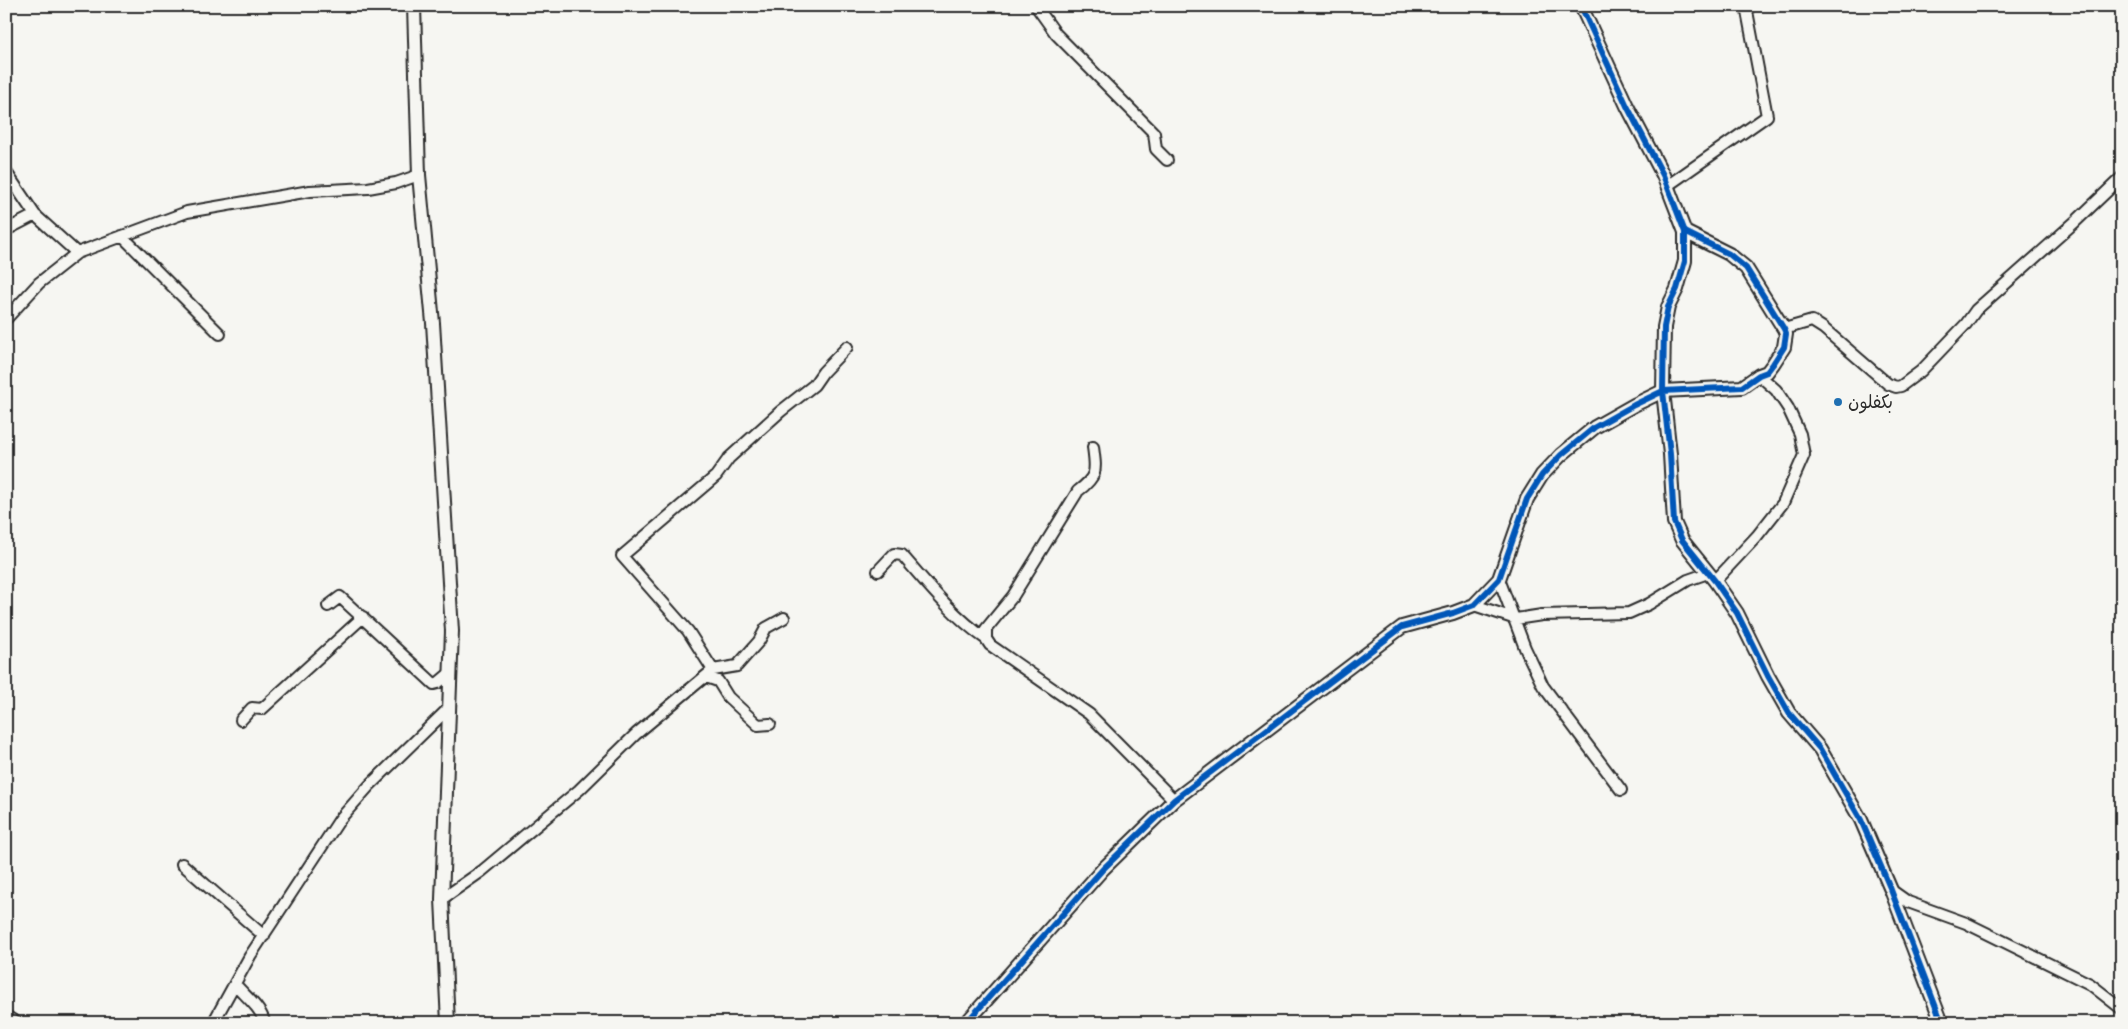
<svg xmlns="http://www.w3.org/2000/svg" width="2128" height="1029" font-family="'Indie Flower','Playpen Sans Arabic',sans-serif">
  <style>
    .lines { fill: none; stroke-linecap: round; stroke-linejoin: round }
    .minor-casing { stroke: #2b2b2b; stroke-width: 14 }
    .tertiary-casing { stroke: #2b2b2b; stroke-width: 16 }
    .minor { stroke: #f6f6f2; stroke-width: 10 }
    .tertiary { stroke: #f6f6f2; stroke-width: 12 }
    .cycleway-casing { stroke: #f6f6f2; stroke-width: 9 }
    .cycleway { stroke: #0057b8; stroke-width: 6 }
    .poi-dot { fill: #1f6fb2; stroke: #f6f6f2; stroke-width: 2 }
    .labels { text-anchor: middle; stroke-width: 4; stroke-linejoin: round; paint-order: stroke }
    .poi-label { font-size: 18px; fill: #2b2b2b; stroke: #f6f6f2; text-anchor: start }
  </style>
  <rect width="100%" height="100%" fill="#f6f6f2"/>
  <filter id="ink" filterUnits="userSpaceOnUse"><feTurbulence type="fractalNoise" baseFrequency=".02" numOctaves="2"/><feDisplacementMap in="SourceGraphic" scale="10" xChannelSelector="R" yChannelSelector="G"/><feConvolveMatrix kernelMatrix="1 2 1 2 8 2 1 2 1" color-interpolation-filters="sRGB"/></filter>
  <g filter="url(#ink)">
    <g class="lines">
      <defs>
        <path id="minor" d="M1036,6l20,28 98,99 2,16 11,11
          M6,172l29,43
          M1667,186l100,-70 -21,-110
          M6,230l29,-15 42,38
          M122,236l98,98
          M6,319l33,-36 38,-30 110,-41 123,-21 58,-3 28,-5 23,-8
          M1784,329l28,-8 11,7 65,56 8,3 5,-1 20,-15 45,-47 10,-14 99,-88 47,-45
          M1093,447c3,23 5,29 -15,44l-65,105 -27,33v10l4,6 99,69 85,86
          M878,571l16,-17 8,1c26,30 51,61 84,84
          M1499,579l26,69 18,38 78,104
          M1715,581l42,-45 26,-33 21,-48 -4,-21 -12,-26 -12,-18 -17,-15
          M1474,605l42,14 26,-4 87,-2 20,-9 39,-24 20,-7
          M328,606l12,-9 94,87 4,-1 13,-11
          M713,670l24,-4 22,-25 7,-13 18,-10
          M706,677l12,4 10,16 30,28 12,-1
          M241,720l11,-12 10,1 101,-92
          M182,864l82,72
          M1891,890l17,12 58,21 124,61 32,25
          M442,899l40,-28 97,-81 57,-56 77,-64 -25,-39 -66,-75 94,-80 13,-18 52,-47 33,-26 9,-13 24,-25
          M235,984c10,12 25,23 29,37
          M6,1016l11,7
          M213,1023l37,-67 90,-137 29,-33 81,-79"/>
        <path id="tertiary" d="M414,6l5,169 14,148 19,308 -10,268 6,124
          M1581,6l46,100 36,69 22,57v29l-8,28 -9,18 -4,20 -1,64 7,63 4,68 8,18 33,41 22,32 31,63 21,37 31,36 41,71 30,70 51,133
          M966,1023l137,-154 71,-69 228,-173 51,-14 21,-8 25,-26 28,-80 15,-24 19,-20 34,-28 39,-22 29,-14 79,-4 17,-12 8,-3 6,-8 11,-17 2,-13 -2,-5 -38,-61 -17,-14 -44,-22"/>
      </defs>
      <!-- minor casing -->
      <use href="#minor" class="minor-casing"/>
      <!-- tertiary casing -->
      <use href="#tertiary" class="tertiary-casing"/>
      <!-- minor -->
      <use href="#minor" class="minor"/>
      <!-- tertiary -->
      <use href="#tertiary" class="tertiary"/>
      <defs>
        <path id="cycleway" d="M1581,6l46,100 36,69 22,57v29l-8,28 -9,18 -4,20 -1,64 7,63 4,68 8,18 33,41 22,32 31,63 21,37 31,36 41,71 30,70 51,133
          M966,1023l137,-154 71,-69 228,-173 51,-14 21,-8 25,-26 28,-80 15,-24 19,-20 34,-28 39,-22 29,-14 79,-4 17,-12 8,-3 6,-8 11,-17 2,-13 -2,-5 -38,-61 -17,-14 -44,-22"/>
      </defs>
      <!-- cycleway casing -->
      <use href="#cycleway" class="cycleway-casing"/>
      <!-- cycleway -->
      <use href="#cycleway" class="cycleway"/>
    </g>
  </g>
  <!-- markers -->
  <circle class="poi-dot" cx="1838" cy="402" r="5"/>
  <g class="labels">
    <!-- poi labels -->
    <g class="poi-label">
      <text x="1848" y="408">بكفلون</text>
    </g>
  </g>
  <!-- margin -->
  <rect width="2128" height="1029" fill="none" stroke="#f6f6f2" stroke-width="25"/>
  <rect x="12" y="12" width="2103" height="1004" fill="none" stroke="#2b2b2b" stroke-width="2" filter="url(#ink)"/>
</svg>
